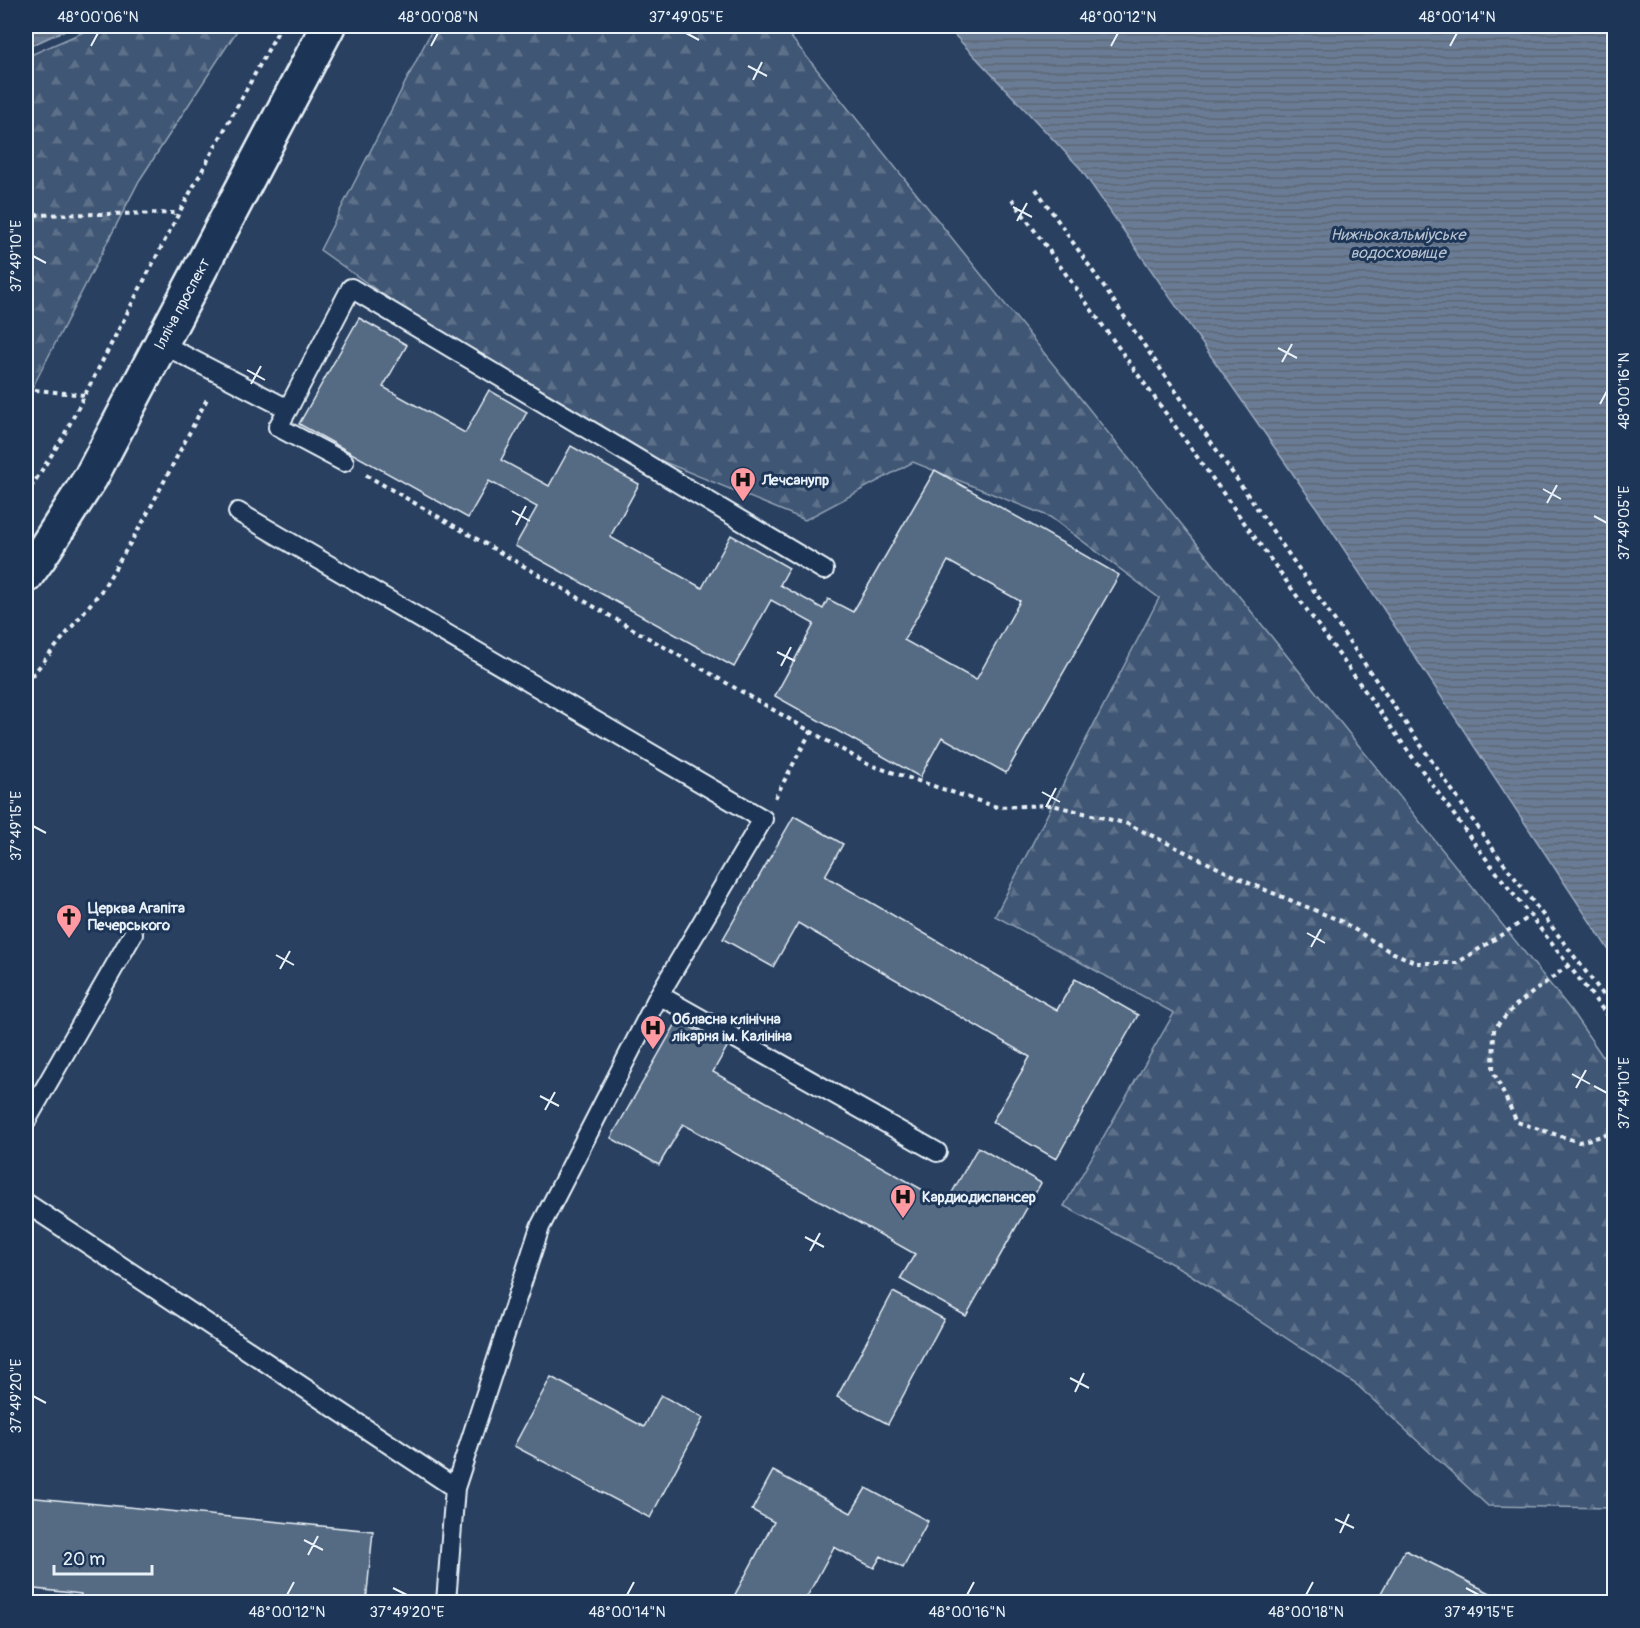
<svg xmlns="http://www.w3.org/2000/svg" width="1640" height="1628" font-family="Pangolin,sans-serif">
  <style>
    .forest { fill: url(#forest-firs); stroke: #94a4b6; stroke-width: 1.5 }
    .water { fill: url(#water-rules); stroke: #9dabbd; stroke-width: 1.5 }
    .building { fill: #556a83; stroke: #e8f1f8; stroke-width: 1.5; fill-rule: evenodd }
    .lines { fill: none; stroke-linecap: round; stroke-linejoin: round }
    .service-casing { stroke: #e8f1f8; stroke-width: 22 }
    .secondary-casing { stroke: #e8f1f8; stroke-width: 38 }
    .path { stroke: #e8f1f8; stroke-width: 4; stroke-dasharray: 4.5 4.5; stroke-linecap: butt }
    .service { stroke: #1d3557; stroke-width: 18 }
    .secondary { stroke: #1d3557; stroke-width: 33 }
    .ticks { fill: none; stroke: #e8f1f8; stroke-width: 2 }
    .labels { text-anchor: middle; stroke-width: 6; stroke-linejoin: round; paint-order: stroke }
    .street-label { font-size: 15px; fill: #e8f1f8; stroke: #1d3557 }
    .poi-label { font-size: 15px; font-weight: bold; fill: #e8f1f8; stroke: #1d3557; text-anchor: start }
    .water-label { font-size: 16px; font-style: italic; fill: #b6c2d0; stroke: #1d3557 }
    .neatline { fill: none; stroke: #e8f1f8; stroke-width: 2 }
    .ticks-label { font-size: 15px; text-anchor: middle; fill: #e8f1f8 }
  </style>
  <defs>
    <pattern id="forest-firs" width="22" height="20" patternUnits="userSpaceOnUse" patternTransform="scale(1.5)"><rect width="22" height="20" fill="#415774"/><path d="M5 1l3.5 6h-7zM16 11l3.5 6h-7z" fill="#5c7089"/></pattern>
    <pattern id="water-rules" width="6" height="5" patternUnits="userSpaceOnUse" patternTransform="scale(1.5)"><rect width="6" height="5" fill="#6b7c95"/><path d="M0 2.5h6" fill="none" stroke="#5a6573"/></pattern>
  </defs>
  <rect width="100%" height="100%" fill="#294061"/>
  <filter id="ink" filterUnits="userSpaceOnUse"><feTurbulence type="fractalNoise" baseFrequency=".0167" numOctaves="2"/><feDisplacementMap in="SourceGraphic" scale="12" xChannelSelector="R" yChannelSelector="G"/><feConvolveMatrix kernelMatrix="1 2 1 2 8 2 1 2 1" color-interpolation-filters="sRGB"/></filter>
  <g filter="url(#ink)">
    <!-- forest -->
    <path class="forest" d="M97,26h143l-101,155 -113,219v-343z
      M434,26h348l788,983 44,64v438l-2,-3 -124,-2 -131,-121 -172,-114 -121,-65 110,-193 -179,-97 164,-318 -109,-81 -137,-55 -108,58 -247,-102 -238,-168z"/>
    <!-- water -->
    <path class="water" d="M26,26h48l-48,22z
      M946,26h668v932l-298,-451 -236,-339z"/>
    <!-- building -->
    <path class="building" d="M359,318l48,27 -24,42 82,46 24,-43 38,22 -26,48 48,26 22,-40 68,38 -29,53 92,51 29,-53 58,33 -9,17 43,24 5,-10 25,13 82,-142 184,105 -113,198 -64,-36 -22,40 -145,-81 39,-72 -43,-24 -37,67 -219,-121 22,-39 -48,-26 -21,37 -169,-94zM948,561l72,40 -44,79 -72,-40z
      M794,816l49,28 -18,32 232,134 18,-31 63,36 -82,144 -64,-37 38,-65 -232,-134 -25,44 -50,-28z
      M678,1020l49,27 -14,25 233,131 32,-56 63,36 -75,133 -66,-37 15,-25 -232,-130 -24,41 -48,-27z
      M893,1292l51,27 -56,105 -51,-27z
      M551,1377l93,50 17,-32 42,23 -53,100 -136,-72z
      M773,1471l78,42 15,-25 62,33 -25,47 -22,-12 -7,12 -40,-21 -30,55h-73l43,-80 -22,-12z
      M26,1497l347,34 -7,71h-285v-8l-55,-6z
      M1405,1550l103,52h-132z"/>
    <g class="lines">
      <defs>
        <path id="service" d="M162,344l126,65 63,-121 473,282
          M288,409l-10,18 66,35
          M238,512l525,307 -104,176 -119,232 -85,261
          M659,995l278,157
          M26,1121l107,-187
          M26,1203l429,285 -9,114"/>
        <path id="secondary" d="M26,576l13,-18 52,-81 237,-451"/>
      </defs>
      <!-- service casing -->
      <use href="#service" class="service-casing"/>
      <!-- secondary casing -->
      <use href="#secondary" class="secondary-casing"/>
      <!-- path -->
      <path class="path" d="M1036,189l454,656 124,164
        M1012,199l465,648 137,177
        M26,215l153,-2
        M26,389l59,6
        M366,475l501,289 130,43 55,-2 76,19 123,60 90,37 48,30 28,12h40l74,-47
        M26,495l37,-58 116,-224 102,-187
        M26,683l76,-93 42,-70 64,-123
        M775,798l36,-67
        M1569,965l-53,40 -22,24 -1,42 24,51 62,20 35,-9"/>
      <!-- service -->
      <use href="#service" class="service"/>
      <!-- secondary -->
      <use href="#secondary" class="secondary"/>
    </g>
  </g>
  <!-- ticks -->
  <path class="ticks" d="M686,33l13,7M91,46l7,-13M431,46l7,-13M1111,46l7,-13M1450,46l7,-13M748,66l19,10M753,80l9,-18M1013,207l19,10M1017,221l10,-18M33,256l13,7M1278,348l19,10M1282,362l10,-18M247,370l18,10M251,384l10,-18M1600,404l7,-13M1543,489l18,10M1547,503l10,-18M512,511l18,10M1594,516l13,7M516,525l10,-19M777,652l18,9M781,666l10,-19M1042,792l18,10M1046,807l10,-19M33,826l13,7M1307,933l18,10M1311,947l10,-18M276,955l18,10M280,969l10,-18M1572,1074l18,10M1594,1086l13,7M1576,1088l10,-18M540,1096l19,10M545,1110l10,-18M805,1237l19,10M810,1251l10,-18M1070,1378l19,10M1075,1392l9,-19M33,1396l13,7M1335,1519l19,9M1340,1533l9,-19M304,1540l19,10M308,1555l10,-19M393,1588l14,7M1466,1588l13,7M287,1595l7,-13M627,1595l7,-13M967,1595l7,-13M1306,1595l7,-13"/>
  <!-- icons -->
  <defs>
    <symbol id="hospital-pin" viewBox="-11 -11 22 30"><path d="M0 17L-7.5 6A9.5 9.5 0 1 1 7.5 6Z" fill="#ff9aa2" stroke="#1d3557"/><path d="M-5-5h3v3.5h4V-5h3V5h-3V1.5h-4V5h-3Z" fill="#111"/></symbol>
    <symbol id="church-pin" viewBox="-11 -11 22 30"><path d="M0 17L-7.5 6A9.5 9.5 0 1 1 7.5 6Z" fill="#ff9aa2" stroke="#1d3557"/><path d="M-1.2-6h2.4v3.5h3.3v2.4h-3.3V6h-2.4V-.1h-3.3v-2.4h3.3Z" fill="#111"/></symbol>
  </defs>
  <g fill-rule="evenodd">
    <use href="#hospital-pin" x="728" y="465" width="30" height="40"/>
    <use href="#church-pin" x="54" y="902" width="30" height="40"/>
    <use href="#hospital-pin" x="638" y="1013" width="30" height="40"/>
    <use href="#hospital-pin" x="888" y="1182" width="30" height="40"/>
  </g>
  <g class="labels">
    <!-- street labels -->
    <g class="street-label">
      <text transform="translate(182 304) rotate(-62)" y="5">Ілліча проспект</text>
    </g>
    <!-- poi labels -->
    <g class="poi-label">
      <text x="762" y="485">Лечсанупр</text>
      <text x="88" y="913">Церква Агапіта<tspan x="88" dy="17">Печерського</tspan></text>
      <text x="672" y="1024">Обласна клінічна<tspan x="672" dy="17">лікарня ім. Калініна</tspan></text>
      <text x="922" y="1202">Кардиодиспансер</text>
    </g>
    <!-- water labels -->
    <g class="water-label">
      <text x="1398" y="240">Нижньокальміуське<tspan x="1398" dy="18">водосховище</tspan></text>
    </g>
  </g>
  <!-- margin -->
  <rect width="1640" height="1628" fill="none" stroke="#1d3557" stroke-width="66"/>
  <!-- scale -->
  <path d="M54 1565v9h98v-9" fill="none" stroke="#e8f1f8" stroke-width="3"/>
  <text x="63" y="1565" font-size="18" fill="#e8f1f8" stroke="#1d3557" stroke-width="4.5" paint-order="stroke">20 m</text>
  <rect x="33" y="33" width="1574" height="1562" class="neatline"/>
  <g class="ticks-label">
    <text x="98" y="22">48°00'06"N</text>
    <text x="438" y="22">48°00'08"N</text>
    <text x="686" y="22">37°49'05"E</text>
    <text x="1118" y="22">48°00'12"N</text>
    <text x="1457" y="22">48°00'14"N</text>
    <text transform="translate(16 256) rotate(-90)" y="5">37°49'10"E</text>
    <text transform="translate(1624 391) rotate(-90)" y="5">48°00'16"N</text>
    <text transform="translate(1624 523) rotate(-90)" y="5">37°49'05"E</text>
    <text transform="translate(16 826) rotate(-90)" y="5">37°49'15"E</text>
    <text transform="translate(1624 1093) rotate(-90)" y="5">37°49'10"E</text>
    <text transform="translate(16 1396) rotate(-90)" y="5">37°49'20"E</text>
    <text x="287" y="1617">48°00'12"N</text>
    <text x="407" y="1617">37°49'20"E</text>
    <text x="627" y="1617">48°00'14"N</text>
    <text x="967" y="1617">48°00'16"N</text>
    <text x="1306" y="1617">48°00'18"N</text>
    <text x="1479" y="1617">37°49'15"E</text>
  </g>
</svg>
